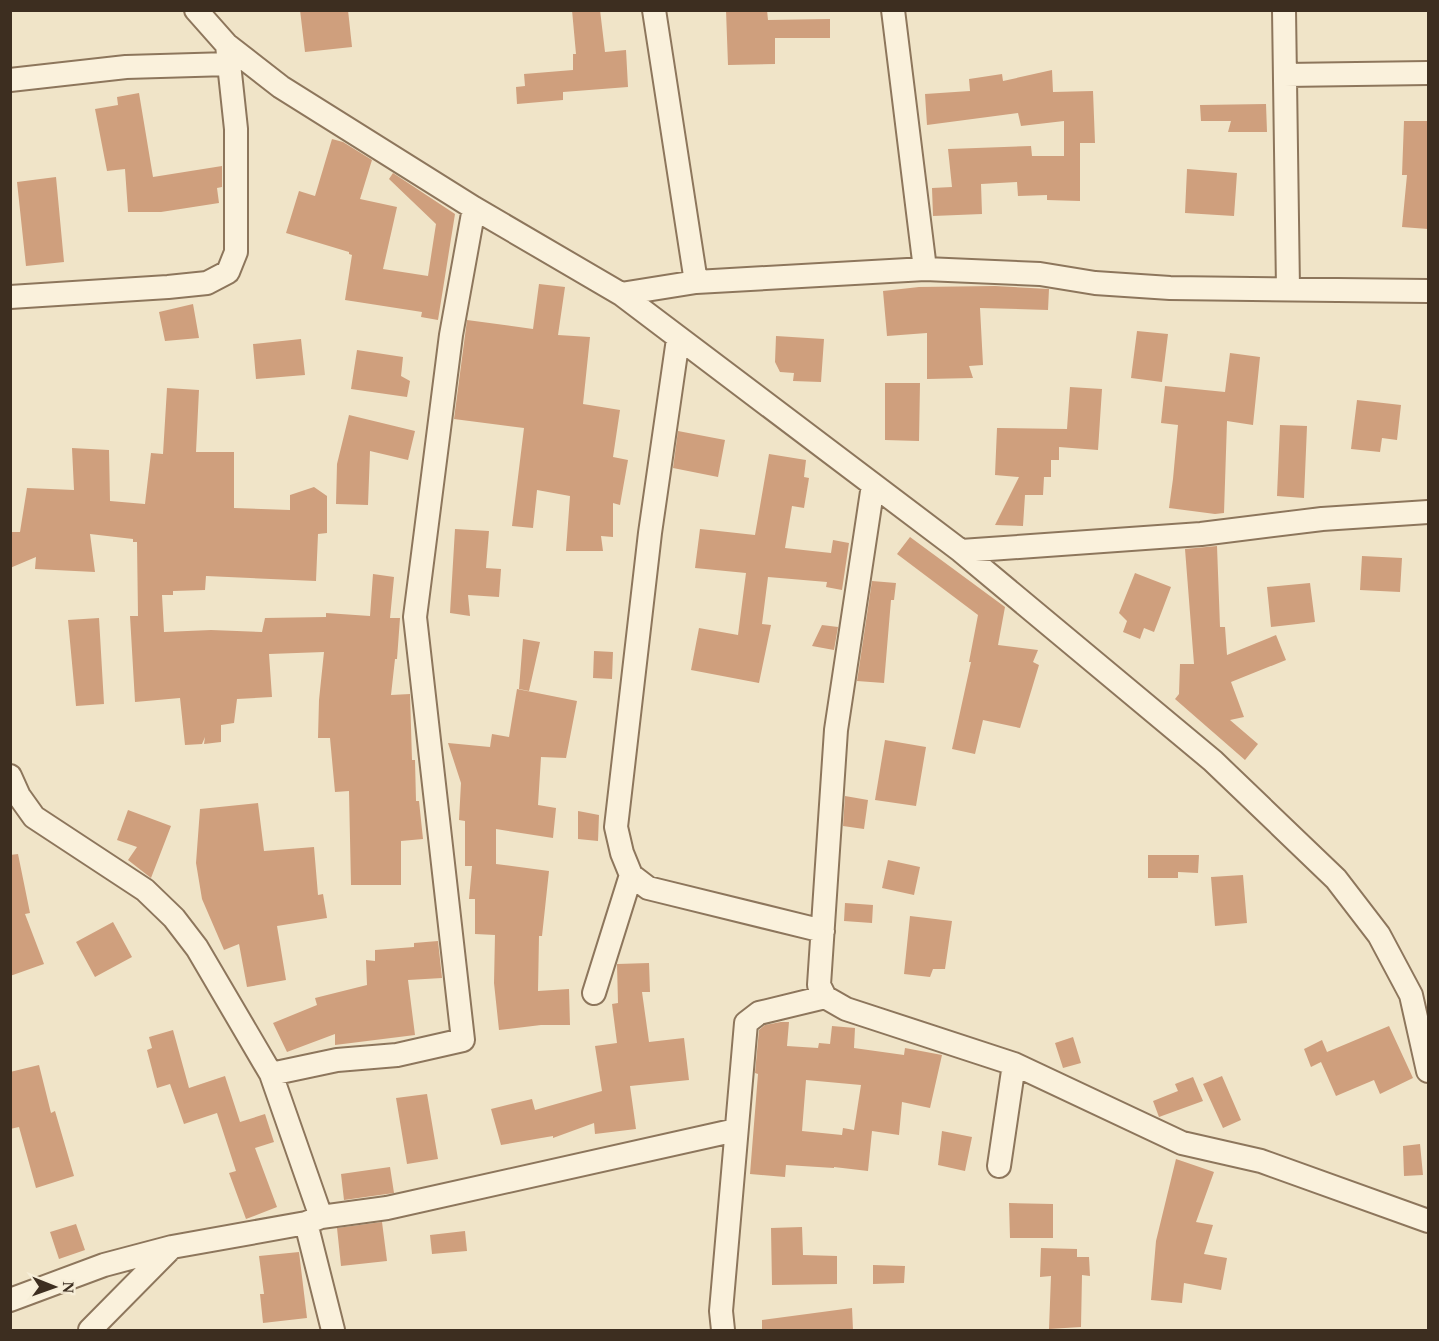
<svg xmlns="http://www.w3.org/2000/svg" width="1439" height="1341" font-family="Georgia,serif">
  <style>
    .building { fill: #cf9f7d; fill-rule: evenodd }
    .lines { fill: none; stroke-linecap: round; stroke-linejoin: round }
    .minor-casing { stroke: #8d765c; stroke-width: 26 }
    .minor { stroke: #faf1dc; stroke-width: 22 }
  </style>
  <rect width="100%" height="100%" fill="#f0e4c8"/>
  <!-- building -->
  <path class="building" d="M300,10h48l4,37 -47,5z
    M572,10h28l5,42 21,-2 2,37 -65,5v8l-46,4 -1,-17 9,-1 -1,-12 49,-4v-16h3z
    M726,10h41l1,10 62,-1v19h-55v26l-47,1z
    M1052,70l1,22 40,-1 2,52h-15v58l-33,-1v-5l-29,1 -1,-14 -36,2 1,30 -49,2 -1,-28 20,-1 -4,-38 83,-3 1,10h32v-35l-43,5 -3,-13 -91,12 -2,-31 45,-3 -1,-12 33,-5 1,7z
    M139,93l14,84 69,-11v21l-5,1 2,15 -58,9h-33l-3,-43 -18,2 -12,-62 23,-4 -1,-8z
    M1266,104l1,28h-39l3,-11h-30l-1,-16z
    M1404,121h24v108l-26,-2 5,-52h-5z
    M332,139l11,3 29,18 -12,39 37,8 -14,62 45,7 8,-52 -47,-45 4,-6 62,41 -17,106 -17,-3 1,-5 -77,-12 7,-45 -3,-1v-2l-63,-19 13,-42 16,5z
    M1187,169l50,4 -3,43 -49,-3z
    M56,177l8,85 -38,4 -9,-84z
    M539,284l26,3 -7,48 32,2 -7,67 37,6 -7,47 15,3 -8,45 -7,-2v34l-12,-1 2,15h-37l4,-55 -33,-6 -4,38 -21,-2 12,-98 -70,-9 13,-99 66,9z
    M995,286l54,3 -1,21 -68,-2 3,57 -14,1 4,12 -46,1v-46l-40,3 -4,-45 36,-4z
    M193,304l6,34 -34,3 -6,-29z
    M1137,331l31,3 -6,48 -31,-4z
    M776,336l48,3 -3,43 -28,-1 1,-8 -14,-1 -5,-10z
    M301,339l4,36 -49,4 -3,-35z
    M357,350l46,7 -2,19 9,5 -3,16 -56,-8z
    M1230,353l30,4 -7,68 -26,-4 -3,92 -9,1 -46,-6 4,-29 5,-54 -17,-2 4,-37 60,6z
    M885,383h35l-1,58 -34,-1z
    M1070,387l32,2 -4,61 -39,-3v13h-8v17h-7l-1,18h-18l-2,31 -28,-1 24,-48 -24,-2 2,-47 70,1z
    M167,388l32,2 -3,62h38v56l56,2v-15l24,-8 13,9v37l-9,1 -2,47 -110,-5 -1,14 -32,1v4h-11l2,37 47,-2 51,2 3,-14 61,-1v-4l44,3 3,-42 21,3 -4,41h10l-3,41h-2l-4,36 19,-1 2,66h3l1,41h3l4,38 -22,2v44h-50l-2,-94 -14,1 -5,-54h-12l1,-38 5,-48 -55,2 3,43 -35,2 -3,24 -13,2v17l-17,2 1,-7 -3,7 -17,1 -5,-47 -45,4 -5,-86h8l-1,-74h-4v-3l-43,-5 5,38 -60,-3 1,-12 -26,11v-36h10l7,-44 47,2 -2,-42 37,2 1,51 35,3 6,-51 12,1z
    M1357,400l44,5 -4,35 -15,-2 -2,14 -29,-3z
    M349,415l66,16 -7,29 -38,-9 -2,54 -32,-1 1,-40z
    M1280,425l27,1 -3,72 -27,-2z
    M678,431l47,9 -7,37 -45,-9z
    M769,454l37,6 -2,17 5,1 -5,30 -12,-2 -7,42 46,5 2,-13 16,3 -7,47 -16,-3 1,-5 -59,-5 -6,47 9,1 -12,58 -68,-13 8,-42 39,7 8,-62 -51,-5 5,-39 55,6z
    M455,529l34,2 -3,37 15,1 -2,28 -31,-2 2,21 -20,-3z
    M910,537l95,70 -7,38 40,5 -5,12 6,3 -19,63 -37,-8 -8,34 -23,-5 19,-87h-2l9,-47 -81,-61z
    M1217,546l3,81h5l2,28 49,-20 10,25 -55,22 13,35 -14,3 28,24 -13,16 -70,-61 4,-5 1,-30h14l-9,-115z
    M1362,556l40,2 -2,34 -40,-2z
    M1135,573l36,14 -17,45 -10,-4 -4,11 -17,-7 4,-11 -8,-8z
    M872,581l24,2 -2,17h-3l-7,83 -27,-2z
    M1310,583l5,39 -44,5 -4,-40z
    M99,618l5,86 -28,2 -8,-86z
    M822,625l16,2 -4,23 -22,-4z
    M523,639l17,3 -11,49 -10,-2z
    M594,651l19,1 -1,27 -19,-1z
    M517,689l60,12 -11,57 -25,-1 -3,48 18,3 -3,30 -57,-9v35l53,7 -7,65h-3l-1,55 31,-2 1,36h-29l-42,5 -5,-47 1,-48 -20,-1v-35h-6l3,-33h-7v-45l-6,-1 2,-37 -13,-40 42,4 2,-13 17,3z
    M885,740l41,7 -10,59 -41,-6z
    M845,796l23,4 -4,29 -21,-3z
    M258,803l6,48 50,-4 4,48 5,-1 4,24 -50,8 9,54 -39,7 -8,-43 -15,6 -22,-51 -6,-36 4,-54z
    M128,810l43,16 -20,52 -23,-18 9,-13 -20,-7z
    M578,811l21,4 -1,26 -20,-2z
    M18,854l12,59 -5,1 19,50 -34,12v-121z
    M1148,855h51l-1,18 -20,-1v6h-30z
    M888,860l32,7 -6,28 -32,-7z
    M1243,875l4,48 -32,3 -4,-49z
    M845,903l28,2 -1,18 -28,-2z
    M910,916l42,5 -7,48h-12l-3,8 -26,-3z
    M113,922l19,35 -37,20 -19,-35z
    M438,941l4,37 -34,2 7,55 -80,10v-11l-48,18 -14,-29 44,-18 -2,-7 52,-13 -1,-25 9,1v-11l39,-3v-4z
    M649,963l1,29h-8l7,50 35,-4 5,42 -59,6 6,43 -41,5 -1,-11 -41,15v-2l-52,9 -10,-36 41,-10 3,11 67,-19 -7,-45 22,-3 -5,-39 6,-1 -1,-39z
    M781,1022h8l-2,24 31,2 1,-5 11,1 2,-18 23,2 -1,20 50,7 1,-7 37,7 -12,53 -28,-6 -3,33 -27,-4 -4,40 -34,-4v1l-48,-3 -1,12 -35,-3 8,-100 -3,-1 4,-43 6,-5zM806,1080l55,5 -7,45 -11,-2 -1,7 -40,-4z
    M1389,1026l24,52 -33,16 -6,-14 -38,16 -15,-34 -10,5 -7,-18 18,-9 5,12z
    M173,1030l16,58 36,-12 15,46 25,-8 9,28 -19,6 22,59 -31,12 -17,-46 7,-2 -19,-58 -33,11 -14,-40 -13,4 -10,-38 5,-2 -3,-11z
    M1073,1037l8,26 -18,5 -8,-25z
    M39,1065l12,48 4,-2 19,65 -38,12 -17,-61 -9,2v-57z
    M1222,1076l19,44 -18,8 -20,-44z
    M1193,1077l10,24 -44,16 -6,-16 25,-10 -3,-7z
    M427,1094l11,65 -31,5 -11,-66z
    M942,1131l30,6 -7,34 -27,-6z
    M1420,1144l3,31 -19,1 -1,-30z
    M1176,1159l38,13 -18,50 17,3 -9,29 23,4 -6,32 -37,-7 -2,20 -31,-3 5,-59z
    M390,1167l4,26 -50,7 -3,-26z
    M1009,1203l44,1v34h-43z
    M382,1222l5,39 -46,5 -4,-38z
    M76,1224l9,26 -26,9 -9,-27z
    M802,1227l1,28 34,1v28l-65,1 -1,-57z
    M465,1231l2,20 -35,3 -2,-19z
    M1041,1248l36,1v8h12l1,19 -8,-1 -1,52 -32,2 2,-53 -11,1z
    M299,1252l8,66 -44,5 -3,-29h4l-5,-38z
    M873,1265l32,1 -1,17 -31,1z
    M852,1308l1,22h-91v-10z"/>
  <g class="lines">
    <defs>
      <path id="minor" d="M196,10l31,35 54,42 193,121 147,86 340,257 252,210 123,118 43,56 32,60 17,76
        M654,10l42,272
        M893,10l32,259
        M1284,10l4,279
        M1285,75l143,-2
        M10,80l116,-13 103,-3
        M621,294l75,-12 229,-13 115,5 55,9 75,5 258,3
        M10,297l158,-10 39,-4 21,-11 8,-20v-123l-9,-84
        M678,339l-28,194 -34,294 6,26 9,22 17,13 175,43
        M873,485l-37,245 -17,255 6,12 21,12 168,55 168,79 79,18 167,60
        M961,551l240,-17 121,-15 106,-7
        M10,776l9,20 15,21 111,73 29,28 23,30 74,126 50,143 -15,6 27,107
        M594,993l37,-118
        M271,1074l66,-14 60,-5 66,-15 -48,-423 36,-282 23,-127
        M999,1166l15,-102
        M321,1217l66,-9 349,-78
        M10,1300l94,-35 68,-18 134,-24
        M90,1330l81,-82
        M723,1330l-2,-19 25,-288 13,-10 66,-16"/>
    </defs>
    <!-- minor casing -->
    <use href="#minor" class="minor-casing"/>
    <!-- minor -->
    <use href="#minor" class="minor"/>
  </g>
  <!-- border -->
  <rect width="1439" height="1341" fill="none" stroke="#3d2e20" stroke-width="24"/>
  <!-- north arrow -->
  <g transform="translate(54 1287) rotate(91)" stroke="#f7eed8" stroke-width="4.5" paint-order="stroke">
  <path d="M0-4.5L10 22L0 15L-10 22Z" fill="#3d2e20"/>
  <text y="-9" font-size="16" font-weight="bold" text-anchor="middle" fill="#3d2e20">N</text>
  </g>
</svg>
